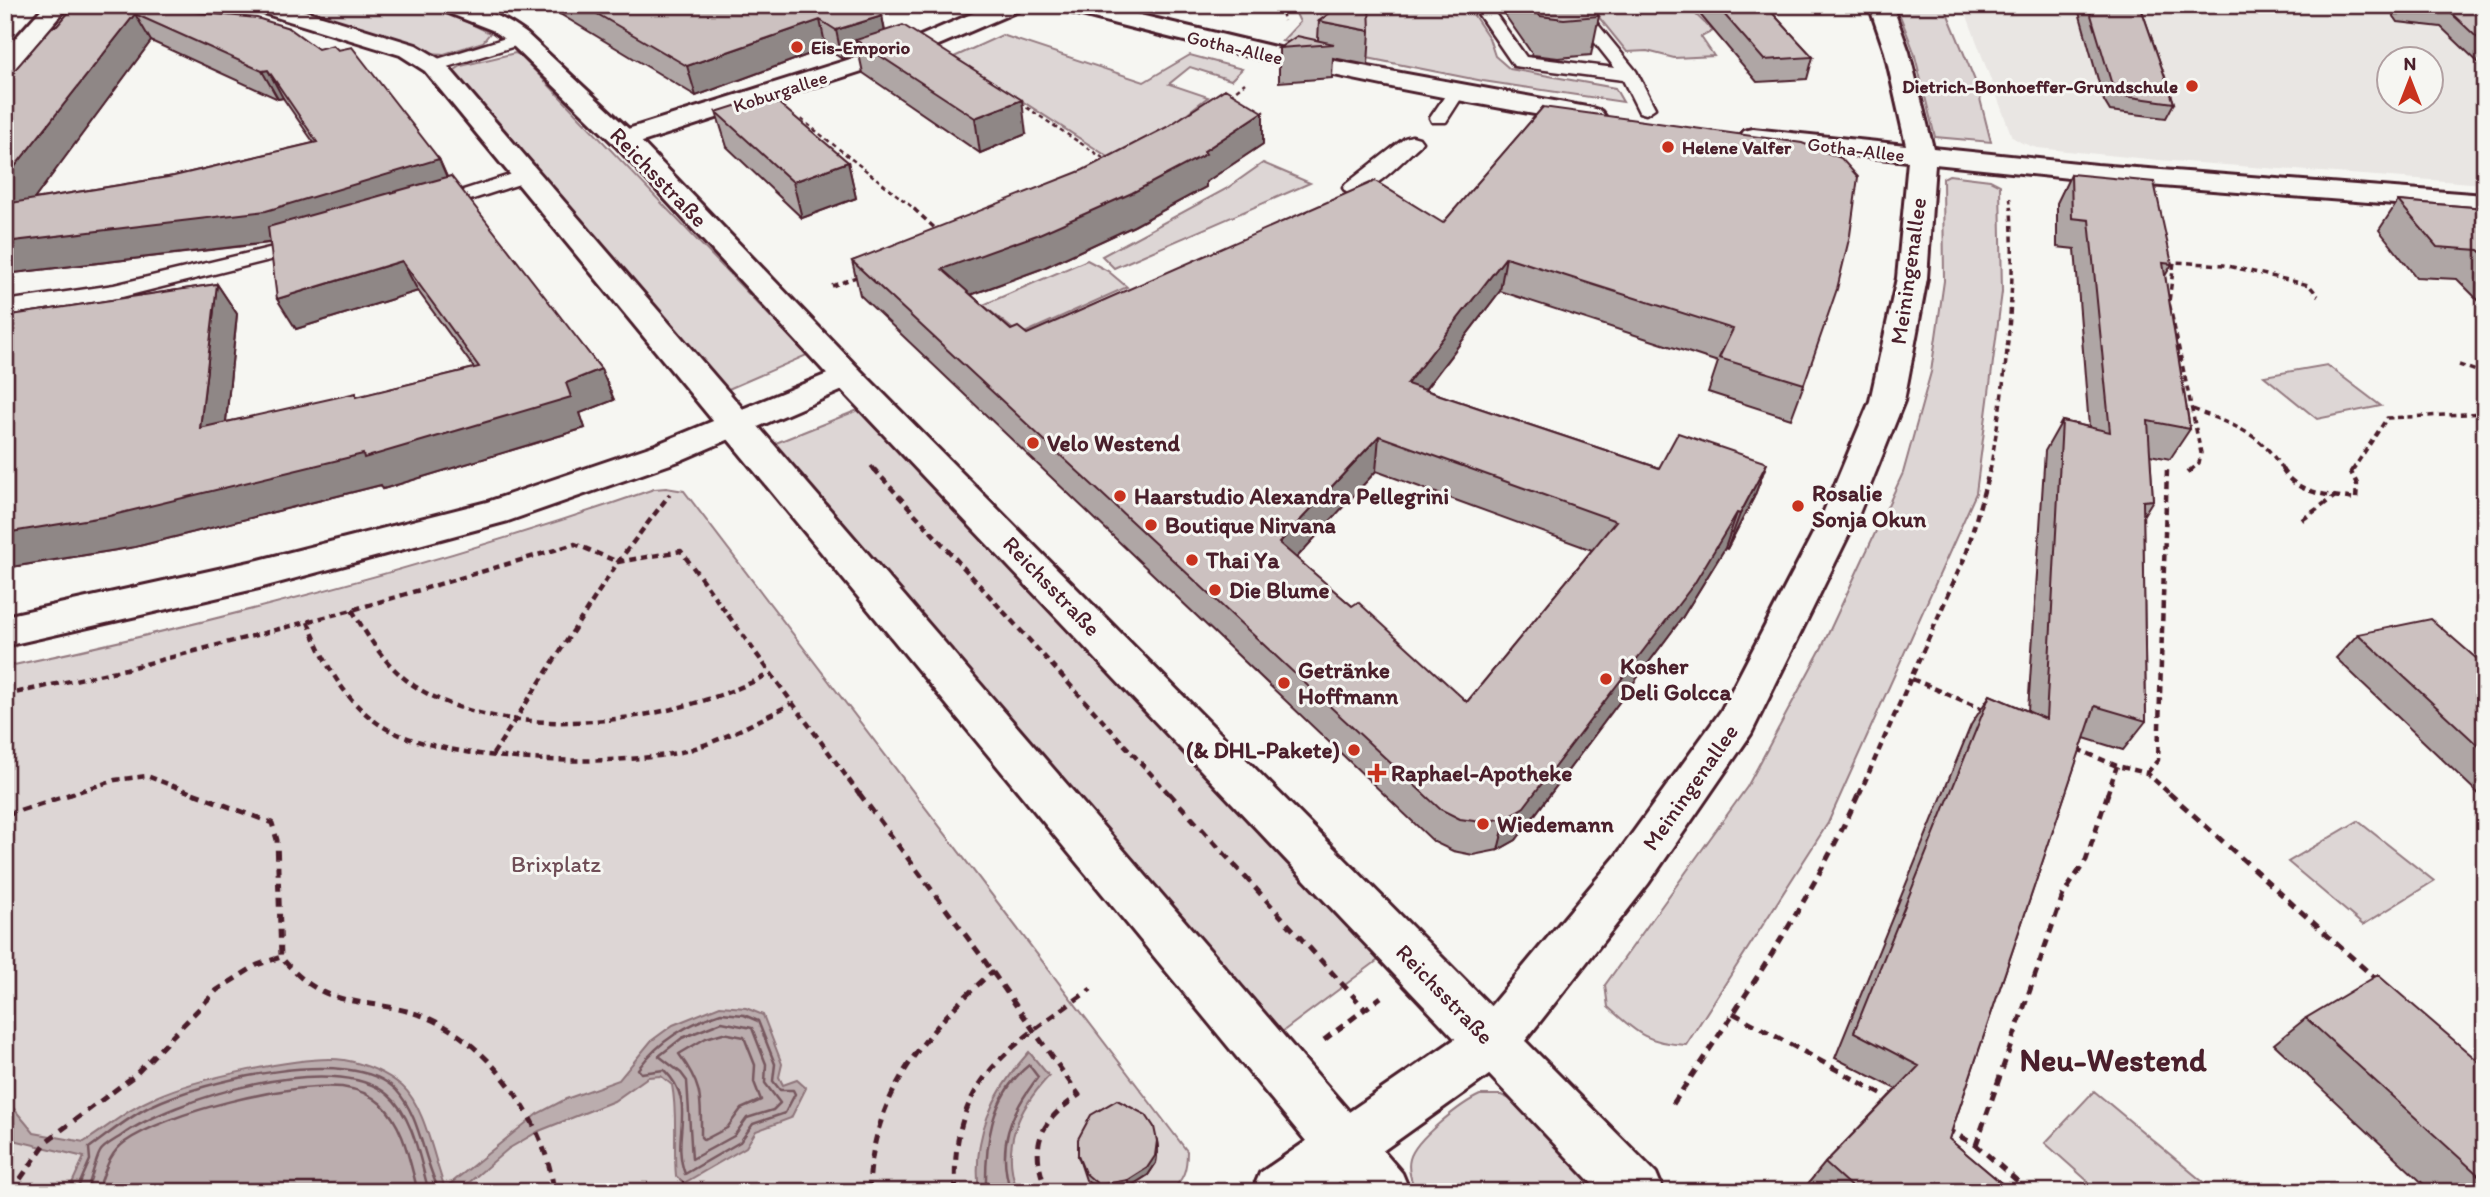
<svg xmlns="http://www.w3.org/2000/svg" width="2490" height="1197" font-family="Itim,sans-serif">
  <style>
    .built { fill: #e9e6e3; fill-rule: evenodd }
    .green { fill: #ddd6d5; stroke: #947a80; stroke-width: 2 }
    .water { fill: #bbadae; stroke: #8e747a; stroke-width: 2 }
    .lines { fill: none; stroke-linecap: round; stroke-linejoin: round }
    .shore { stroke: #77585f; stroke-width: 2.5 }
    .lane-casing { stroke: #4a1f2b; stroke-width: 5 }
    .street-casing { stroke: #4a1f2b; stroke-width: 6 }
    .secondary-casing { stroke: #4a1f2b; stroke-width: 6 }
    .path-far3 { stroke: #4a1f2b; stroke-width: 2.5; stroke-dasharray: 4.5 3.5; stroke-linecap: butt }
    .path-far2 { stroke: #4a1f2b; stroke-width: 3.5; stroke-dasharray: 6 4.5; stroke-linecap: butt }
    .path-far1 { stroke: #4a1f2b; stroke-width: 4.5; stroke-dasharray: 7 5; stroke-linecap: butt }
    .path { stroke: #4a1f2b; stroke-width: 5; stroke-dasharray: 9 7; stroke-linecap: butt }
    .lane { fill: #f6f6f2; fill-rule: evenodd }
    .street { fill: #f6f6f2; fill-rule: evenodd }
    .secondary { fill: #f6f6f2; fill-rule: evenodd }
    .wall { fill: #afa6a5; stroke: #4a1f2b; stroke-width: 2; fill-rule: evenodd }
    .shaded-wall { fill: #8f8786; stroke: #4a1f2b; stroke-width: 2 }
    .building { fill: #ccc1c0; stroke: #4a1f2b; stroke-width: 2; fill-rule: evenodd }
    .poi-dot { fill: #c8321e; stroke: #f6f6f2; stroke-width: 2.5 }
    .labels { text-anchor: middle; stroke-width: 6; stroke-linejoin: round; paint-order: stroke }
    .far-poi-label { font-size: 19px; font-weight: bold; fill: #4a1f2b; stroke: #f6f6f2; text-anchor: start }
    .far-street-label { font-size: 19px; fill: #4a1f2b; stroke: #f6f6f2 }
    .street-label { font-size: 23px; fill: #4a1f2b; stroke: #f6f6f2 }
    .poi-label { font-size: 23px; font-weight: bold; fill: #4a1f2b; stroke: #f6f6f2; text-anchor: start }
    .park-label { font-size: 23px; fill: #6f4d56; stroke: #f6f6f2 }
    .near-quarter-label { font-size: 32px; font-weight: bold; fill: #4a1f2b; stroke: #f6f6f2 }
  </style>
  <rect width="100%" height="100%" fill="#f6f6f2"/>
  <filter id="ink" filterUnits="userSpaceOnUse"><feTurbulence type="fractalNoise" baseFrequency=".0143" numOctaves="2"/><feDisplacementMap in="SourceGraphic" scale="14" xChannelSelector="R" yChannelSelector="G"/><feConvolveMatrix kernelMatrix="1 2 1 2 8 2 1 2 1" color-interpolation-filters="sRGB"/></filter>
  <g filter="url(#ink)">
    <!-- built -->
    <path class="built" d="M1963,5h522v179l-327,-24 -121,-12 -15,-5 -10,-6zM2388,60h42v42h-42z"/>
    <!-- green -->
    <path class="green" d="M281,5h138l36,11 35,17 -7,9 -39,12 -13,-1 -21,-10z
      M1292,5h175l22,33 6,18 15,13 105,19 8,14 -140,-21 -201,-40 18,-19z
      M1589,5h97l27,26 -12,6 13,19 -40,2 -27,-7 -20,1z
      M1896,5h48l32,78 15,59 -56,-5 -21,-85z
      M1002,35l142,47 46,-27 52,14 -11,11 -41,-13 -21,17 39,13 -44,34 -51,29 -159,-103z
      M515,53l5,2 287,300 -83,36 -272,-319 9,-6z
      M1263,163l47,20 -196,85 -12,-12 124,-67z
      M1949,175l41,5 10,5 2,107 -26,201 -148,330 -142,222c-40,-2 -49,-12 -78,-38l-3,-22 142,-198 75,-140 81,-174 28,-101 13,-91 -1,-103z
      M1087,260l21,11 19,16 -107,48 -37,-30z
      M2327,365l54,41 -64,13 -53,-43z
      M858,410l527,545 -107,80 -507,-590z
      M666,488l18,3 503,660c0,19 -3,28 -17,41h-1165v-525c220,-47 437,-104 649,-178z
      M2358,821l76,60 -71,44 -75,-63z
      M2094,1091l115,96 -4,5h-105l-55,-49z
      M1480,1095h21l16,7 88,90h-189c-4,-10 -9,-22 -6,-33 5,-20 52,-56 70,-64z"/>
    <!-- water -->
    <path class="water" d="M720,1006l26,2 17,7 19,49 -3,13 4,8 14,-5 9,8 -15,30 -35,13 -10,16 -62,36 -8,-7c-3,-31 2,-60 -4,-91l-11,-9 -13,1 -34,24 -75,30 -31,18 -50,43h-390l16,-35 -79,-19v-40l29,35 50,9c26,-16 42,-32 72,-45 36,-17 150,-43 188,-37 21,4 41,12 58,26 23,20 32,74 43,102l92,-74 29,-15 53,-19 32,-39 22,-16z
      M1029,1052l20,24c-31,33 -49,71 -31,116h-39c-7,-55 13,-99 50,-140z"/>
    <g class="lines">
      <!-- shore -->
      <path class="shore" d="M721,1013l23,2 14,6 17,43 -2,17 7,9h13l2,4 -10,19 -32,11 -13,18 -55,32c-15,-39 14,-70 -21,-104l-23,3 -3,-4c22,-29 49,-45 83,-56z
        M722,1022l30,6 14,36 -1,19 15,20 -7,7 -26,8 -13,18 -42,23 -5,-78 -6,-8 -22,-17 23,-18z
        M723,1033l21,4 11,28 -1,17 7,18 -20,9 -14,19 -23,12 -3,-3c0,-39 2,-50 -22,-83l27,-16z
        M76,1192l14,-32 -1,-12c20,-14 39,-31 62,-42 51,-25 201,-62 245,-16 25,27 27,70 44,102
        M86,1192c5,-11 9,-31 14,-40 3,-6 15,-12 21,-16 51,-37 214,-87 267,-41 26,22 32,66 41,97
        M97,1192c8,-19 11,-38 28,-50 42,-30 166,-60 217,-55 14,2 29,8 39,17 23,21 29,59 37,88
        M986,1192c-1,-47 4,-96 43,-127l9,12c-28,36 -42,70 -27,115"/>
      <defs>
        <path id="lane" d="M1472,5h17l37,52 89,11 -50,-63h17l54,66 19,37 -9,6 -7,-2 -16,-32 -109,-14z
          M519,34l6,1 3,4 -3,4 -91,28 -9,-5 3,-4z
          M1455,89l9,5 -18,28h-14l-2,-4 19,-28z
          M1412,136l7,2 3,4 -3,4c-18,15 -48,52 -73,46l-3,-4 3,-4 59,-46z
          M525,170l10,6 -3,4 -102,33 -10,-6 3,-4z
          M307,239l7,2 4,4 -4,4 -200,50 -109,16v-14l109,-16z"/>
        <path id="street" d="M45,5h24l-55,65 -9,2v-22z
          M992,5h31l-3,5 -93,40 -294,95h-18l-4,-6 4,-6 296,-93z
          M1060,5h38l232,55 262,48 9,3 4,5 -4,5 -9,3c-178,-30 -354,-67 -529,-114z
          M1869,5h23l17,47 24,96 164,17 388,30v16l-388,-30 -162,-17 -8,114 -23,123 -46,115 -107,218 -103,150 -138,176 -185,132h-73l8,-19 214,-147 142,-170 105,-145 101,-195 48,-115 27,-123 11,-117 -155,-16 -9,-2 -4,-6 4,-6 9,-2 153,16 -21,-93z
          M847,366l12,3 4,7 -4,7 -180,78 -171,60 -249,67 -254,58v-30l254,-56 228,-58 168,-57z"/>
        <path id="secondary" d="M250,5h36l130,40 27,16 959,1112 8,19h-62l-923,-1121 -25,-16 -147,-45z
          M438,5c37,0 59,7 89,29l106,99 226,236 797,804 8,19h-64l-765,-809 -220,-238 -104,-101 -19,-14 -51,-20z"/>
      </defs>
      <!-- lane casing -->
      <use href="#lane" class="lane-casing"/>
      <!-- street casing -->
      <use href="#street" class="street-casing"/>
      <!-- secondary casing -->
      <use href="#secondary" class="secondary-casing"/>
      <!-- path-far3 -->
      <path class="path-far3" d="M1281,5l3,16
        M1230,95l15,-12
        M1020,103l89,59
        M801,119l115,91
        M2010,198l1,12"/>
      <!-- path-far2 -->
      <path class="path-far2" d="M914,209l24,22
        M832,286l27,-10
        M2459,365l26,9
        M2193,409c40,17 68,22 90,62
        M871,466l4,5
        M1990,471c15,-90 26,-171 21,-262
        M2190,471l9,-8 2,-10 -32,-151 5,-40 50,3 85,20 9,11
        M2352,471l35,-53 98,-5"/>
      <!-- path-far1 -->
      <path class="path-far1" d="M874,469l296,326
        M2282,469c15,26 47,26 74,30l1,-15 -6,-12 2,-3
        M2187,473l5,-4
        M2302,520l33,-24
        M352,610c18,30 34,57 64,77 93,59 259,36 351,-12
        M308,622c15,38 34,75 68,100 56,42 245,47 313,28 36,-11 69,-29 102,-46
        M1912,679l73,31
        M5,695l121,-26 226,-59 223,-66 43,18 63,-11 179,244
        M2077,749l40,17 30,7 24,22
        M493,754l125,-192 52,-68
        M2147,773l11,-13 9,-291
        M68,795l47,-15 32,-4 50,19
        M1859,795l108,-243 23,-83
        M2107,795l10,-29"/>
      <!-- path -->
      <path class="path" d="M193,793l79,30 5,17 4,117
        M859,793l123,164 97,138c-41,28 -50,50 -32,97
        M1169,793l196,216
        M2169,793l208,187
        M5,815l69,-22
        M1733,1013l159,87
        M1324,1040l57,-43
        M1673,1104c67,-101 137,-200 186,-311
        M1946,1129l30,16 54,47
        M1976,1145l87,-250 23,-35 22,-67
        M11,1192l37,-52 86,-64 83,-86 40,-25 24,-8c46,56 79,38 139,58 68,24 126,106 134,177
        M869,1192c2,-96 56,-161 124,-221
        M956,1192c-8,-111 54,-145 135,-203"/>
      <!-- lane -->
      <use href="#lane" class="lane"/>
      <!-- street -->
      <use href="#street" class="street"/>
      <!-- secondary -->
      <use href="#secondary" class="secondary"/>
    </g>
    <!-- wall -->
    <path class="wall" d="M545,5h319l18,11 3,15 141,103 -46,19 -117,-80 -4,-19 -17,5 -16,-11 -130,48z
      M1498,5h92l9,11 -8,39 -33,3 -25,-3z
      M1692,5h73l48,52 -6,22 -50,3z
      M2077,5h63l34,98 -8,15 -56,-7 -6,-10z
      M2386,5h99v64l-44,-42 -43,-5z
      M157,9l282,150 8,18 154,192 13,31 -34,13 5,15 -202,61 -2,-4 -246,62 -130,21v-252l212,-32 20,30 -11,108 132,-25 116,-29 -56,-77 -122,38 -26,-86 -265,31v-193l52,-55zM151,41l127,58 5,-1 31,45 -140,33 -140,23z
      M1319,21l51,10 -2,34 -35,-7 -1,20 -53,4v-34l39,-8z
      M1543,107l261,277 -13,35 -83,-27 10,-30 -218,-71 -75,99 234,78 108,-5 -13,34 -27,52 -2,-1 -43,70 -166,222 -18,10 -25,5 -20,-4 -19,-9 -574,-547 -8,-34 411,-117 -57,38v5l-72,39 -93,43 -70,26 40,35 16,4 416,-111zM1376,471l216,79 -125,152 -115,-96 -56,-48z
      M716,112l132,50 8,36 -54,20 -75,-71z
      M2071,174l101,90 -7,12 25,153 -20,30 -20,-4 3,45 -10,16 3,205 -23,29 -39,-12 -135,401 63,53h-199l-7,-6 19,-23 71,-74 -61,-31 136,-333 19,-30 38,16 17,-260 17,-30 27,6 -14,-178 -18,-2v-44z
      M2398,201l87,7v99l-28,-28 -41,-2 -37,-47z
      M2358,634l127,32v134l-149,-142z
      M2306,1018l179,49v125h-53l-158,-148z
      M1157,1141l1,7 -2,15 -8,12 -19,12 -29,5 -14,-12 -8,-24z"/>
    <!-- shaded-wall -->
    <path class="shaded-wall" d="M132,5h23l6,11 -30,-10z
      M135,14l16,27 -145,196 -1,-58z
      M882,16l5,29 -31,-5 3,14 -17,5 -6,-29z
      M820,20l6,28 -130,48 -9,-30z
      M268,70l15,28 -5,1 -16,-28z
      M1022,100l4,34 -46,19 -5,-35z
      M1263,112v32l-57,38v5l-72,39 -93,43 -93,34 -6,-34 262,-118z
      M439,159l13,30 -169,52 -278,33v-32z
      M848,162l8,36 -54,20 -9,-36z
      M1506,257l-6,34 -97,127 4,-34z
      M402,261l16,30 -122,38 -19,-30z
      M217,284l20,30 -15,145 -22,-31z
      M601,369l13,31 -34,13 5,15 -202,61 -2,-4 -246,62 -130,21v-35l561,-150z
      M1379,436l-3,35 -98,107 1,-35z
      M1767,463l-13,34 -27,52 13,-35z
      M1737,513l-12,35 -43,70 -166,222 -18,10 8,-32z
      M1157,1141l1,7 -2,15 -8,12 -19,12 -1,-7z"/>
    <!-- building -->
    <path class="building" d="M75,5h57l-1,1 126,12 32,10 29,21 15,-4 5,5 14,-3 87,112 -173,52 -261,31v-38l169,-28 143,-34 -49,-72 -6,1 -127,-57 -130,165v-98l47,-54 5,-1z
      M582,5h282l18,11 -46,14 -16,-10 -133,46z
      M1341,5h28l1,26 -51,-10z
      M1532,5h58l9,11 -35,3 -24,-3z
      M1716,5h49l48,52 -49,3z
      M2088,5h52l34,98 -57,-8 -5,-10z
      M2405,5h80v40l-35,-33 -43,-4z
      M903,25l119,75 -47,18 -119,-78z
      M1297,36l37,8 -55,4z
      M1225,89l38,23 -59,39 2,3 -74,39 -95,42 -95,34 69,61 7,-3 9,7 348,-153 68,42 100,-116 259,36 39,15 17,19 -8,58 -13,54 -33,95 -85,-26 14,-29 -227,-72 -99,127 252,84 19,-35 89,30 -27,51 -3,-1 -43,71 -170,223 -18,11 -25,4 -21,-3 -20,-10 -588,-548 231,-91 84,-43zM1379,436l237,85 -149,181 -109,-100 -6,4 -73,-63z
      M769,95l79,67 -55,20 -77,-70z
      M2071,174l83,8 18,82 -9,-1 27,166 -42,-8 5,79 -10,1 3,220 -51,-15 -146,433 63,53h-155l-32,-29 94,-97 -65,-34 136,-337 56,24 16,-298 48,11 -21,-212 -17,-2z
      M451,176l150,193 -35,14 5,14 -207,61 -1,-4 -254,62 -104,17v-217l212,-32 -17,144 156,-35v4l123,-30 -77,-106 -125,38 -9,-72z
      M2398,201l87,7v47l-6,-5 -42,-3z
      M2431,619l54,47v86l-127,-118z
      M2378,975l107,92v114l-179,-163z
      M1117,1100l29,15 8,12 3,14 -2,15 -8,12 -19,12 -29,5 -14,-12 -7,-17v-17l13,-24z"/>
  </g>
  <!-- markers -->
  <g class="poi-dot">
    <circle cx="797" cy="47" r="7"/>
    <circle cx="2192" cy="86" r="7"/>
    <circle cx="1668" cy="147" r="7"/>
    <circle cx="1033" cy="443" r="7"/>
    <circle cx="1120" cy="496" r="7"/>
    <circle cx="1798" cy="506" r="7"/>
    <circle cx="1151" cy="525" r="7"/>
    <circle cx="1192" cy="560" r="7"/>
    <circle cx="1215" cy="590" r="7"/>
    <circle cx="1606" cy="679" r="7"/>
    <circle cx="1284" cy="683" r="7"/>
    <circle cx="1354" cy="750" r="7"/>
    <path d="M1373.5 762.5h7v7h7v7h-7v7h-7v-7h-7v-7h7z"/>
    <circle cx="1483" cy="824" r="7"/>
  </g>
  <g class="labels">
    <!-- far-poi labels -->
    <g class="far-poi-label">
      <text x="811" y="54">Eis-Emporio</text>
      <text x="2178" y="93" text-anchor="end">Dietrich-Bonhoeffer-Grundschule</text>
      <text x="1682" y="154">Helene Valfer</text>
    </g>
    <!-- far-street labels -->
    <g class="far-street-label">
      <text transform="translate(1235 47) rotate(13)" y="7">Gotha-Allee</text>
      <text transform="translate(780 91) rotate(-18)" y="7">Koburgallee</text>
      <text transform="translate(1856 149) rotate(7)" y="7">Gotha-Allee</text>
    </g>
    <!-- street labels -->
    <g class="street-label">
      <text transform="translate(659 177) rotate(46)" y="8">Reichsstraße</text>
      <text transform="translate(1908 271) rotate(-82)" y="8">Meiningenallee</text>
      <text transform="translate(1052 586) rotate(46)" y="8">Reichsstraße</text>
      <text transform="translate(1690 787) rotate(-55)" y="8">Meiningenallee</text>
      <text transform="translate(1445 994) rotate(46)" y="8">Reichsstraße</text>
    </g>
    <!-- poi labels -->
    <g class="poi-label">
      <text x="1047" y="451">Velo Westend</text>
      <text x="1812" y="501">Rosalie<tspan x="1812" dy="26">Sonja Okun</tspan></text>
      <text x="1134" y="504">Haarstudio Alexandra Pellegrini</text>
      <text x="1165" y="533">Boutique Nirvana</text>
      <text x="1206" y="568">Thai Ya</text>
      <text x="1229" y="598">Die Blume</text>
      <text x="1620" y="674">Kosher<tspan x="1620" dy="26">Deli Golcca</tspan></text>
      <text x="1298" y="678">Getränke<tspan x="1298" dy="26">Hoffmann</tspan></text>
      <text x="1340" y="758" text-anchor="end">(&amp; DHL-Pakete)</text>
      <text x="1391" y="781">Raphael-Apotheke</text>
      <text x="1497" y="832">Wiedemann</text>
    </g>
    <!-- park labels -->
    <g class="park-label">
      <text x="556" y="872">Brixplatz</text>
    </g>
    <!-- near-quarter labels -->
    <g class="near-quarter-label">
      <text x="2113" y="1071">Neu-Westend</text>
    </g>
  </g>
  <!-- margin -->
  <rect width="2490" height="1197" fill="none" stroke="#f6f6f2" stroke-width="28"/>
  <rect x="14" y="14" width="2462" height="1169" fill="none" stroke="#4a1f2b" stroke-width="2.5" filter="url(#ink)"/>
  <!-- north arrow -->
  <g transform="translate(2410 80)"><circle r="33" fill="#f6f6f2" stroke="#b1a0a2" stroke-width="2"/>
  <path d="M0-5L12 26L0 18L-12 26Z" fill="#c8321e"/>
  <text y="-10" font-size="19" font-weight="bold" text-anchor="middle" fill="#4a1f2b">N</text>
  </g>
</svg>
